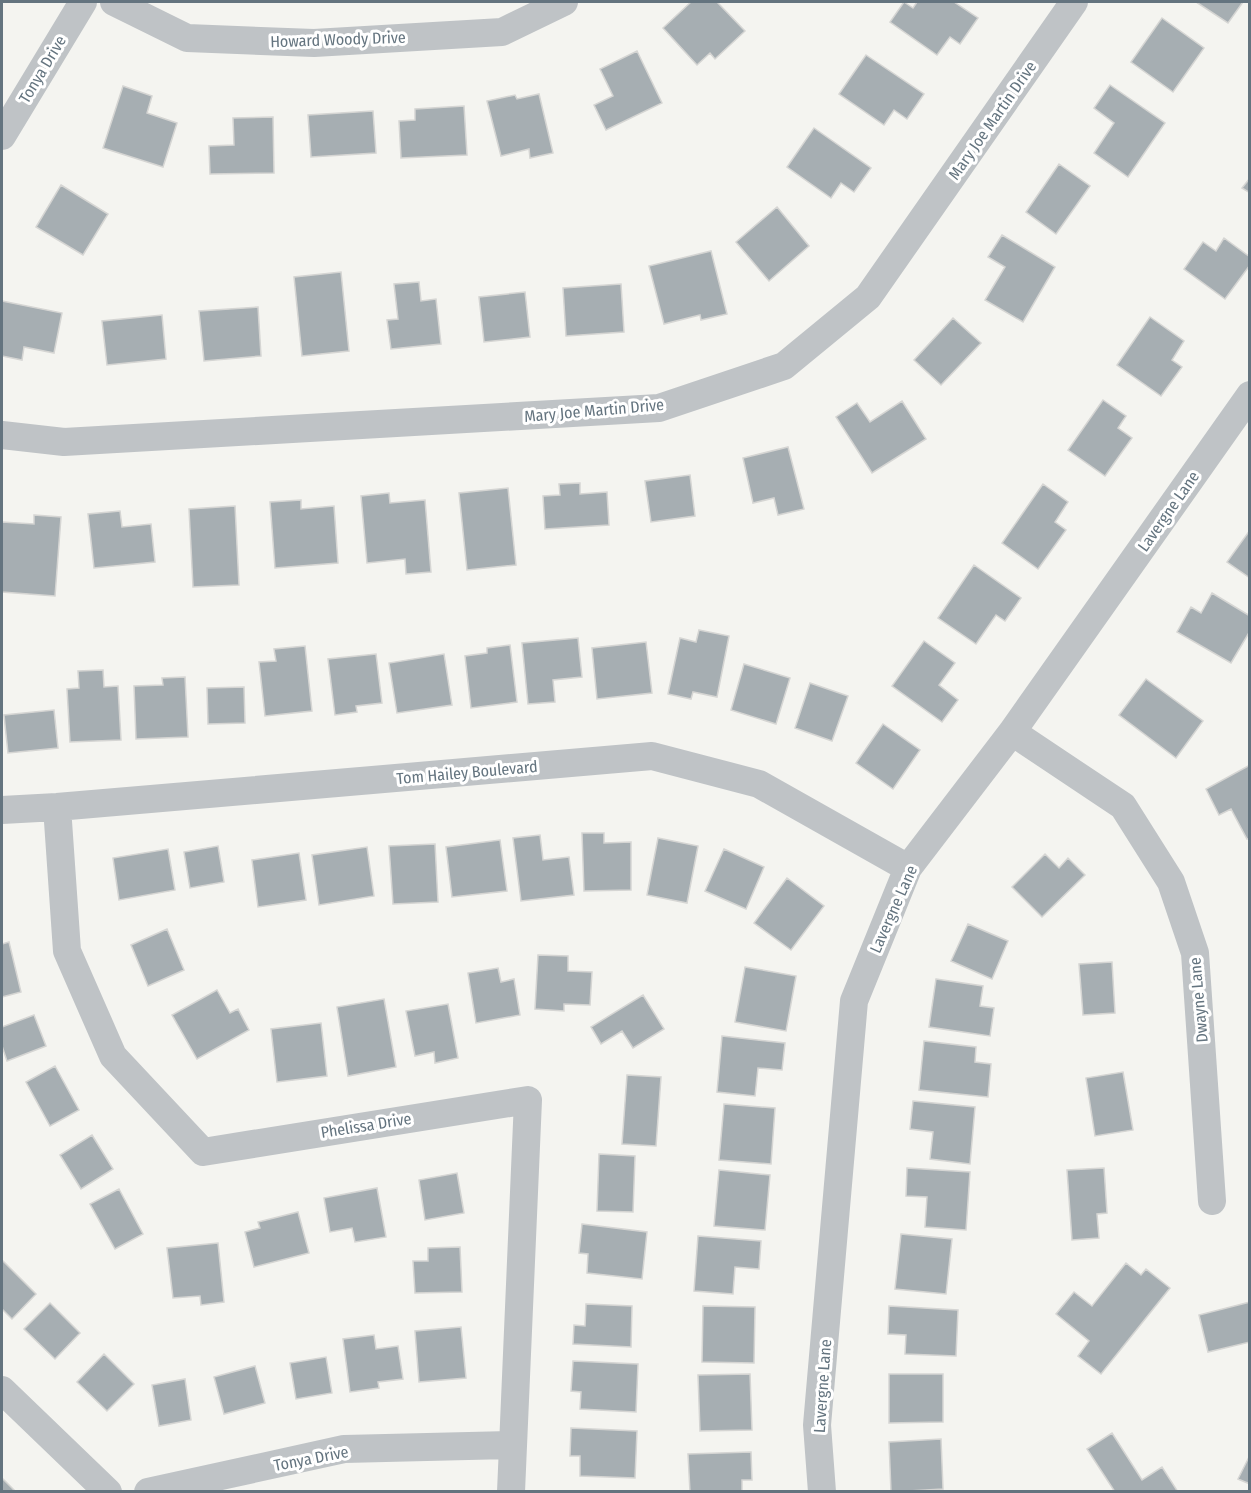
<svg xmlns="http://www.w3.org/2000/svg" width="1251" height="1493" font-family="'Fira Sans Condensed',sans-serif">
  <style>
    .building { fill: #a6aeb2; stroke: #d5d5d3; stroke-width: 1.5 }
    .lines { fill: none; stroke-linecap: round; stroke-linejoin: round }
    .minor { stroke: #bfc3c6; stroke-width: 28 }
    .labels { text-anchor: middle; stroke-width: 6; stroke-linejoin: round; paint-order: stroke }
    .street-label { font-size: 16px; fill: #64747f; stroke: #fff }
  </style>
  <rect width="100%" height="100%" fill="#f4f4f0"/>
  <!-- building -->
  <path class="building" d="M691,2h26l28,29 -30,28 -5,-6 -13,12 -34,-37z
    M904,2l9,6 4,-6h37l24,16 -18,26 -10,-7 -13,18 -47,-33z
    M1196,2h47l-15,21z
    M1162,18l42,30 -31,44 -42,-30z
    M637,51l25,52 -56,27 -12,-25 19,-9 -13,-27z
    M866,55l58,39 -17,25 -13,-9 -10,15 -45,-31z
    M1110,85l55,38 -37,54 -34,-24 20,-30 -20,-15z
    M123,86l29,10 -5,17 30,10 -14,44 -60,-19z
    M539,94l14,59 -23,5 -1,-9 -28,7 -14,-55 28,-6 2,4z
    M464,106l3,49 -66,3 -2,-37 16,-1v-11z
    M373,111l3,42 -65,4 -3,-42z
    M273,117l1,56 -64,1 -1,-28 25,-1 -1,-27z
    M814,128l57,40 -17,24 -13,-9 -10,15 -44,-31z
    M1059,164l31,22 -34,48 -30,-22z
    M1250,178v15l-8,-5z
    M61,185l47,29 -25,41 -47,-28z
    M777,207l32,39 -40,35 -33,-39z
    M1002,235l53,32 -32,55 -38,-22 20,-33 -17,-10z
    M1224,238l26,19v8l-25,34 -41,-30 19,-27 13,9z
    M711,251l16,63 -26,6 -1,-5 -36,9 -15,-58z
    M341,272l8,79 -47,5 -8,-79z
    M419,282l2,19 15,-2 5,45 -50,5 -4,-29 11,-1 -4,-35z
    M621,284l3,48 -58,4 -3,-48z
    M525,292l5,45 -46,5 -5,-45z
    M2,301l60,12 -8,40 -30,-6 -2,13 -20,-4z
    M258,307l3,49 -57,5 -5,-50z
    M162,315l4,44 -59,6 -5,-44z
    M1150,317l34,24 -12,19 10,7 -21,29 -44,-31z
    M953,318l28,25 -40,42 -27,-25z
    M1103,400l23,16 -8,12 14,10 -27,38 -37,-26z
    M902,401l24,38 -54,34 -36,-56 21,-14 13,19z
    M788,447l16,62 -26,6 -4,-17 -21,5 -10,-45z
    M690,475l5,41 -44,6 -6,-41z
    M580,483v11l27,-2 2,33 -64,4 -2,-33 17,-1 -1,-11z
    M1043,484l25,18 -13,20 11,8 -28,39 -36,-26z
    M508,488l8,77 -49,5 -8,-77z
    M389,493l1,10 35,-3 6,72 -25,2 -1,-15 -38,4 -6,-67z
    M301,500v9l33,-3 4,57 -63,5 -5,-66z
    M235,506l4,79 -46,2 -4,-78z
    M120,511l2,16 29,-3 4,38 -61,6 -6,-54z
    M34,515l27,2 -6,79 -53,-4v-70l32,2z
    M1250,530v48l-23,-16z
    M974,565l47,33 -16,23 -9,-6 -20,29 -38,-26z
    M1212,593l38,23v15l-19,32 -54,-31 14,-25 10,6z
    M699,630l30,6 -12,61 -24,-5 -2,7 -23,-5 12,-56 16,4z
    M578,638l4,39 -29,3 2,22 -27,2 -6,-61z
    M924,641l31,22 -16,22 19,15 -16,22 -50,-36z
    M646,642l6,51 -55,6 -5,-51z
    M510,645l7,57 -46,6 -6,-52 22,-3v-5z
    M305,646l7,65 -47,5 -6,-54 17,-1 -2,-12z
    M376,654l6,49 -26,3 1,6 -22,3 -7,-56z
    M444,654l8,51 -55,8 -8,-50z
    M744,664l46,14 -14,46 -45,-14z
    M103,670l1,17 14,-1 3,54 -51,2 -3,-53 12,-1 -1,-17z
    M185,677l3,60 -52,2 -2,-53 29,-1 -1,-7z
    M1146,679l57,42 -27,37 -57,-43z
    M810,683l38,13 -16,45 -37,-13z
    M244,687l1,36 -37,1 -1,-36z
    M54,710l4,38 -50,5 -4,-38z
    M883,724l37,26 -27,39 -37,-26z
    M1250,765v73l-3,1 -16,-30 -12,6 -13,-26z
    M582,833h22v10l27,-1v48l-47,1z
    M540,835l3,25 26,-3 5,38 -53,6 -8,-63z
    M658,838l40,8 -11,57 -40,-8z
    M500,840l7,51 -55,6 -6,-50z
    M435,844l3,58 -45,2 -4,-58z
    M218,846l6,36 -34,6 -6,-36z
    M367,847l7,49 -55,9 -7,-50z
    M168,849l7,41 -56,10 -6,-42z
    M724,849l40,18 -18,42 -41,-18z
    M299,853l7,47 -48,7 -6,-47z
    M1045,854l14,14 9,-10 17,17 -43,42 -30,-30z
    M787,878l37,28 -33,44 -37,-27z
    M968,924l40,17 -16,38 -41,-18z
    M167,929l17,41 -36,16 -17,-41z
    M9,942l12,50 -19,5v-53z
    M538,955l30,1v15l24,1 -2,33 -26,-1v7l-29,-2z
    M1112,962l3,51 -32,2 -4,-51z
    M745,967l51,9 -10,55 -51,-9z
    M498,968l3,14 13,-3 6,36 -44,8 -8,-50z
    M936,979l47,7 -3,20 14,2 -4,28 -61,-9z
    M217,990l13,23 8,-4 11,21 -52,29 -25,-44z
    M643,995l21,34 -31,19 -11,-17 -21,13 -10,-17z
    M384,999l12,68 -48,9 -11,-69z
    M448,1004l10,54 -23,5 -1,-11 -19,4 -9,-45z
    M34,1015l12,31 -39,15 -5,-15v-19z
    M321,1023l6,53 -50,6 -6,-53z
    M722,1036l63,7 -3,27 -24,-2 -3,28 -38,-4z
    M924,1041l52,6 -1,15 16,2 -3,33 -69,-7z
    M55,1066l24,44 -29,16 -24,-44z
    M1123,1072l10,58 -38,6 -9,-58z
    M627,1075l34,2 -5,69 -34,-2z
    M913,1101l62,6 -5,57 -40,-5 3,-27 -23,-3z
    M724,1104l51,4 -4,56 -52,-4z
    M92,1135l21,34 -32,20 -21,-34z
    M599,1154l36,2 -2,56 -36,-1z
    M907,1168l63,4 -4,58 -41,-3 2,-30 -21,-1z
    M1104,1168l3,45 -10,1 2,24 -27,2 -5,-70z
    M719,1170l51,5 -5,55 -51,-4z
    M457,1173l7,40 -39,7 -6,-40z
    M377,1188l9,49 -31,5 -3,-14 -22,4 -6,-34z
    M119,1189l24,45 -28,15 -25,-45z
    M298,1212l11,41 -55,14 -9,-35 15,-4 -2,-6z
    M582,1224l65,8 -5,47 -55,-6 1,-19 -9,-1z
    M901,1234l51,5 -6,55 -51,-5z
    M698,1236l63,5 -2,28 -24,-2 -2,27 -39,-3z
    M218,1243l6,59 -23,3 -1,-9 -27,2 -6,-50z
    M460,1247l2,45 -47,1 -2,-32h15v-13z
    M2,1260l34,34 -24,25 -10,-10z
    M1126,1263l15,12 5,-6 24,19 -69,86 -23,-18 11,-15 -33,-27 18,-22 18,14z
    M1250,1302v40l-42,10 -9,-37z
    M50,1303l30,30 -25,26 -31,-30z
    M586,1304l46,2 -1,41 -58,-3 1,-19 11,1z
    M703,1306l52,1 -1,56 -52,-1z
    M889,1306l69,4 -2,46 -51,-2 1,-19 -18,-1z
    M461,1327l5,51 -47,4 -4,-51z
    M374,1335l2,14 22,-3 5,33 -25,3 1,6 -29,4 -7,-53z
    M104,1354l30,30 -27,27 -30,-29z
    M326,1357l6,36 -36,6 -6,-36z
    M573,1361l65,3 -2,48 -56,-3 1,-17 -10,-1z
    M255,1366l10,37 -41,11 -10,-37z
    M750,1374l2,56 -52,1 -2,-56z
    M889,1374h54v48l-54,1z
    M185,1379l6,41 -32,6 -7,-41z
    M571,1428l66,3 -2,47 -55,-2v-20h-10z
    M1112,1433l30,47 20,-13 16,25h-63l-28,-43z
    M941,1439l2,50 -52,3 -2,-50z
    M751,1452l1,28h-10v12h-52l-2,-38z
    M1250,1455v29l-12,-5z
    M2,1478l14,14h-14z"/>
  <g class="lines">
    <!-- minor -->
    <path class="minor" d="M114,2l73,36 127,5 188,-11 62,-30
      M2,136l81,-134
      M2,435l62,7 595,-34 125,-42 84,-69 206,-295
      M1012,732l111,74 48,76 24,71 17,248
      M57,807l10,144 46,105 90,96 325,-52 -17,392
      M2,810l55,-3 595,-51 107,28 149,84
      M2,1390l106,102
      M148,1492l196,-43 169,-4
      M822,1492l-5,-67 37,-424 54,-133 104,-136 238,-337"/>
  </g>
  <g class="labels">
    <!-- street labels -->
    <g class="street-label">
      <text transform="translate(338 39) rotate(-2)" y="6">Howard Woody Drive</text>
      <text transform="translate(42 69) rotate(-59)" y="6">Tonya Drive</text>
      <text transform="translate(992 120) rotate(-55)" y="6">Mary Joe Martin Drive</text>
      <text transform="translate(594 410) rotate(-5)" y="6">Mary Joe Martin Drive</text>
      <text transform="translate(1168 511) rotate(-55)" y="6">Lavergne Lane</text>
      <text transform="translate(467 772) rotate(-5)" y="6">Tom Hailey Boulevard</text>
      <text transform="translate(893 909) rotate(-66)" y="6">Lavergne Lane</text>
      <text transform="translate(1198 1000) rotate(-95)" y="6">Dwayne Lane</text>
      <text transform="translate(366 1125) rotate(-9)" y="6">Phelissa Drive</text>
      <text transform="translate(822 1386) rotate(-86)" y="6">Lavergne Lane</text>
      <text transform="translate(311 1458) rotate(-11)" y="6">Tonya Drive</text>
    </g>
  </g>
  <!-- border -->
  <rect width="1251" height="1493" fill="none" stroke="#64747f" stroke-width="6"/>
</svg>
